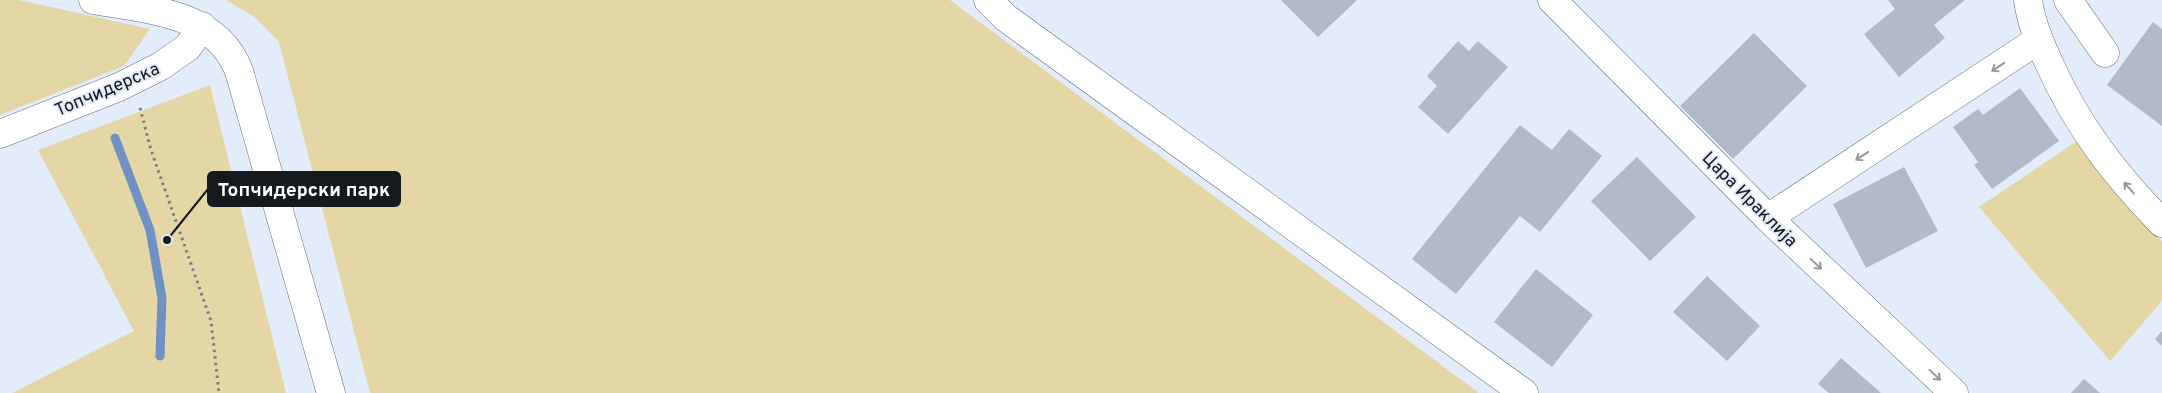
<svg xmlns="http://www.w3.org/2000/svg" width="2162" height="393" font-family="Overpass,sans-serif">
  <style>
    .green { fill: #e5d6a5 }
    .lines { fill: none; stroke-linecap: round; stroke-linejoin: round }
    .stream { stroke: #6f91c4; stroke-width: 9 }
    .building { fill: #b1bac8 }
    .minor-casing { stroke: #656d79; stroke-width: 29 }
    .path { stroke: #787e87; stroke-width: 3; stroke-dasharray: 2.5 4; stroke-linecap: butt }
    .minor { stroke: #fff; stroke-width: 28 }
    .oneway { stroke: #96989a }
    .labels { text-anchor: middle; stroke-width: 4; stroke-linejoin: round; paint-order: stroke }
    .street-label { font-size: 18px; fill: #16191e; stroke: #e3ecfa }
    .leader { fill: none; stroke: #16191e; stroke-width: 2 }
    .callout-dot { fill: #16191e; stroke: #e3ecfa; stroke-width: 2 }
    .callout { fill: #16191e; stroke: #16191e; stroke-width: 2 }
    .callout-label { font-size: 19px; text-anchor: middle; font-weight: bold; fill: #fff }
  </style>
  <rect width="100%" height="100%" fill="#e3ecfa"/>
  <!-- green -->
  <path class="green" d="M0,0h19l131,29 -26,37 -124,49z
    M226,0h724l529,393h-1109l-91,-351 -23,-24z
    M210,85l76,308h-274l122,-62 -96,-181z
    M2080,139l52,71 30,31v60l-52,60 -131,-154z"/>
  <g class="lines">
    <!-- stream -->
    <path class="stream" d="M115,138l35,92 12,68 -2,58"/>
  </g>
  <!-- building -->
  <path class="building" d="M1281,0h76l-39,37z
    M1888,0h77l-31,25 11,13 -46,39 -35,-43 31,-25z
    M2153,22l9,7v97l-55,-41z
    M1754,33l53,53 -74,73 -53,-53z
    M1458,41l11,10 9,-10 30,26 -60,67 -30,-27 19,-21 -10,-10z
    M2020,88l39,53 -67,48 -18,-24 4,-3 -25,-35 25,-18 5,6z
    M1520,125l32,25 17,-21 33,27 -62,76 -20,-16 -64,78 -44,-35z
    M1637,157l59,60 -46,44 -59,-60z
    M1904,167l34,64 -72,37 -33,-64z
    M1536,269l57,46 -41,52 -58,-45z
    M1707,276l53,50 -33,35 -54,-49z
    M2162,331v15l-7,-7z
    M1841,358l40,35h-52l-11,-9z
    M2084,379l16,14h-29z"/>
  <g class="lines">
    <defs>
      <path id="minor" d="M93,0c54,10 123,11 146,71l92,322
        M988,0l18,18 518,375
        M1552,0l216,218 186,175
        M2028,0c3,23 12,44 22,65 27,61 66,111 112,158
        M2068,0l37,53
        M0,134l119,-47 42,-21 27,-19 14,-21
        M1768,218l270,-178"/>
    </defs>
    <!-- minor casing -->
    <use href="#minor" class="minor-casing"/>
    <!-- path -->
    <path class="path" d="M140,108l11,42 60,171 8,72"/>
    <!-- minor -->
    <use href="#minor" class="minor"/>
  </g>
  <!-- one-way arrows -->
  <defs><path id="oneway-shaft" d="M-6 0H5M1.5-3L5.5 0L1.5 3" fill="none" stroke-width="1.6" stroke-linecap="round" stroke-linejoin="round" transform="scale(1.25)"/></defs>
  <g class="oneway">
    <use href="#oneway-shaft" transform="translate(1998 67) rotate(147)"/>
    <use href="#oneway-shaft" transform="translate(1862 156) rotate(147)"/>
    <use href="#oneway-shaft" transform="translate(2129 188) rotate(-131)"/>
    <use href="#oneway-shaft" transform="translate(1816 264) rotate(43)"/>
    <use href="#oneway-shaft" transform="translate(1935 375) rotate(43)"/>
  </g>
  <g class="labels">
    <!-- street labels -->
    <g class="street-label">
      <text transform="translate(107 89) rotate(-23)" y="6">Топчидерска</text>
      <text transform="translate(1750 199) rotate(45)" y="6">Цара Ираклија</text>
    </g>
  </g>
  <!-- callouts -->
  <path class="leader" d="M167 240L208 189"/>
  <circle class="callout-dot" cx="167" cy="240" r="5"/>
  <rect class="callout" x="208" y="172" width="192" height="34" rx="5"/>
  <g class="callout-label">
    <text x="304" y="196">Топчидерски парк</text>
  </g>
</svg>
